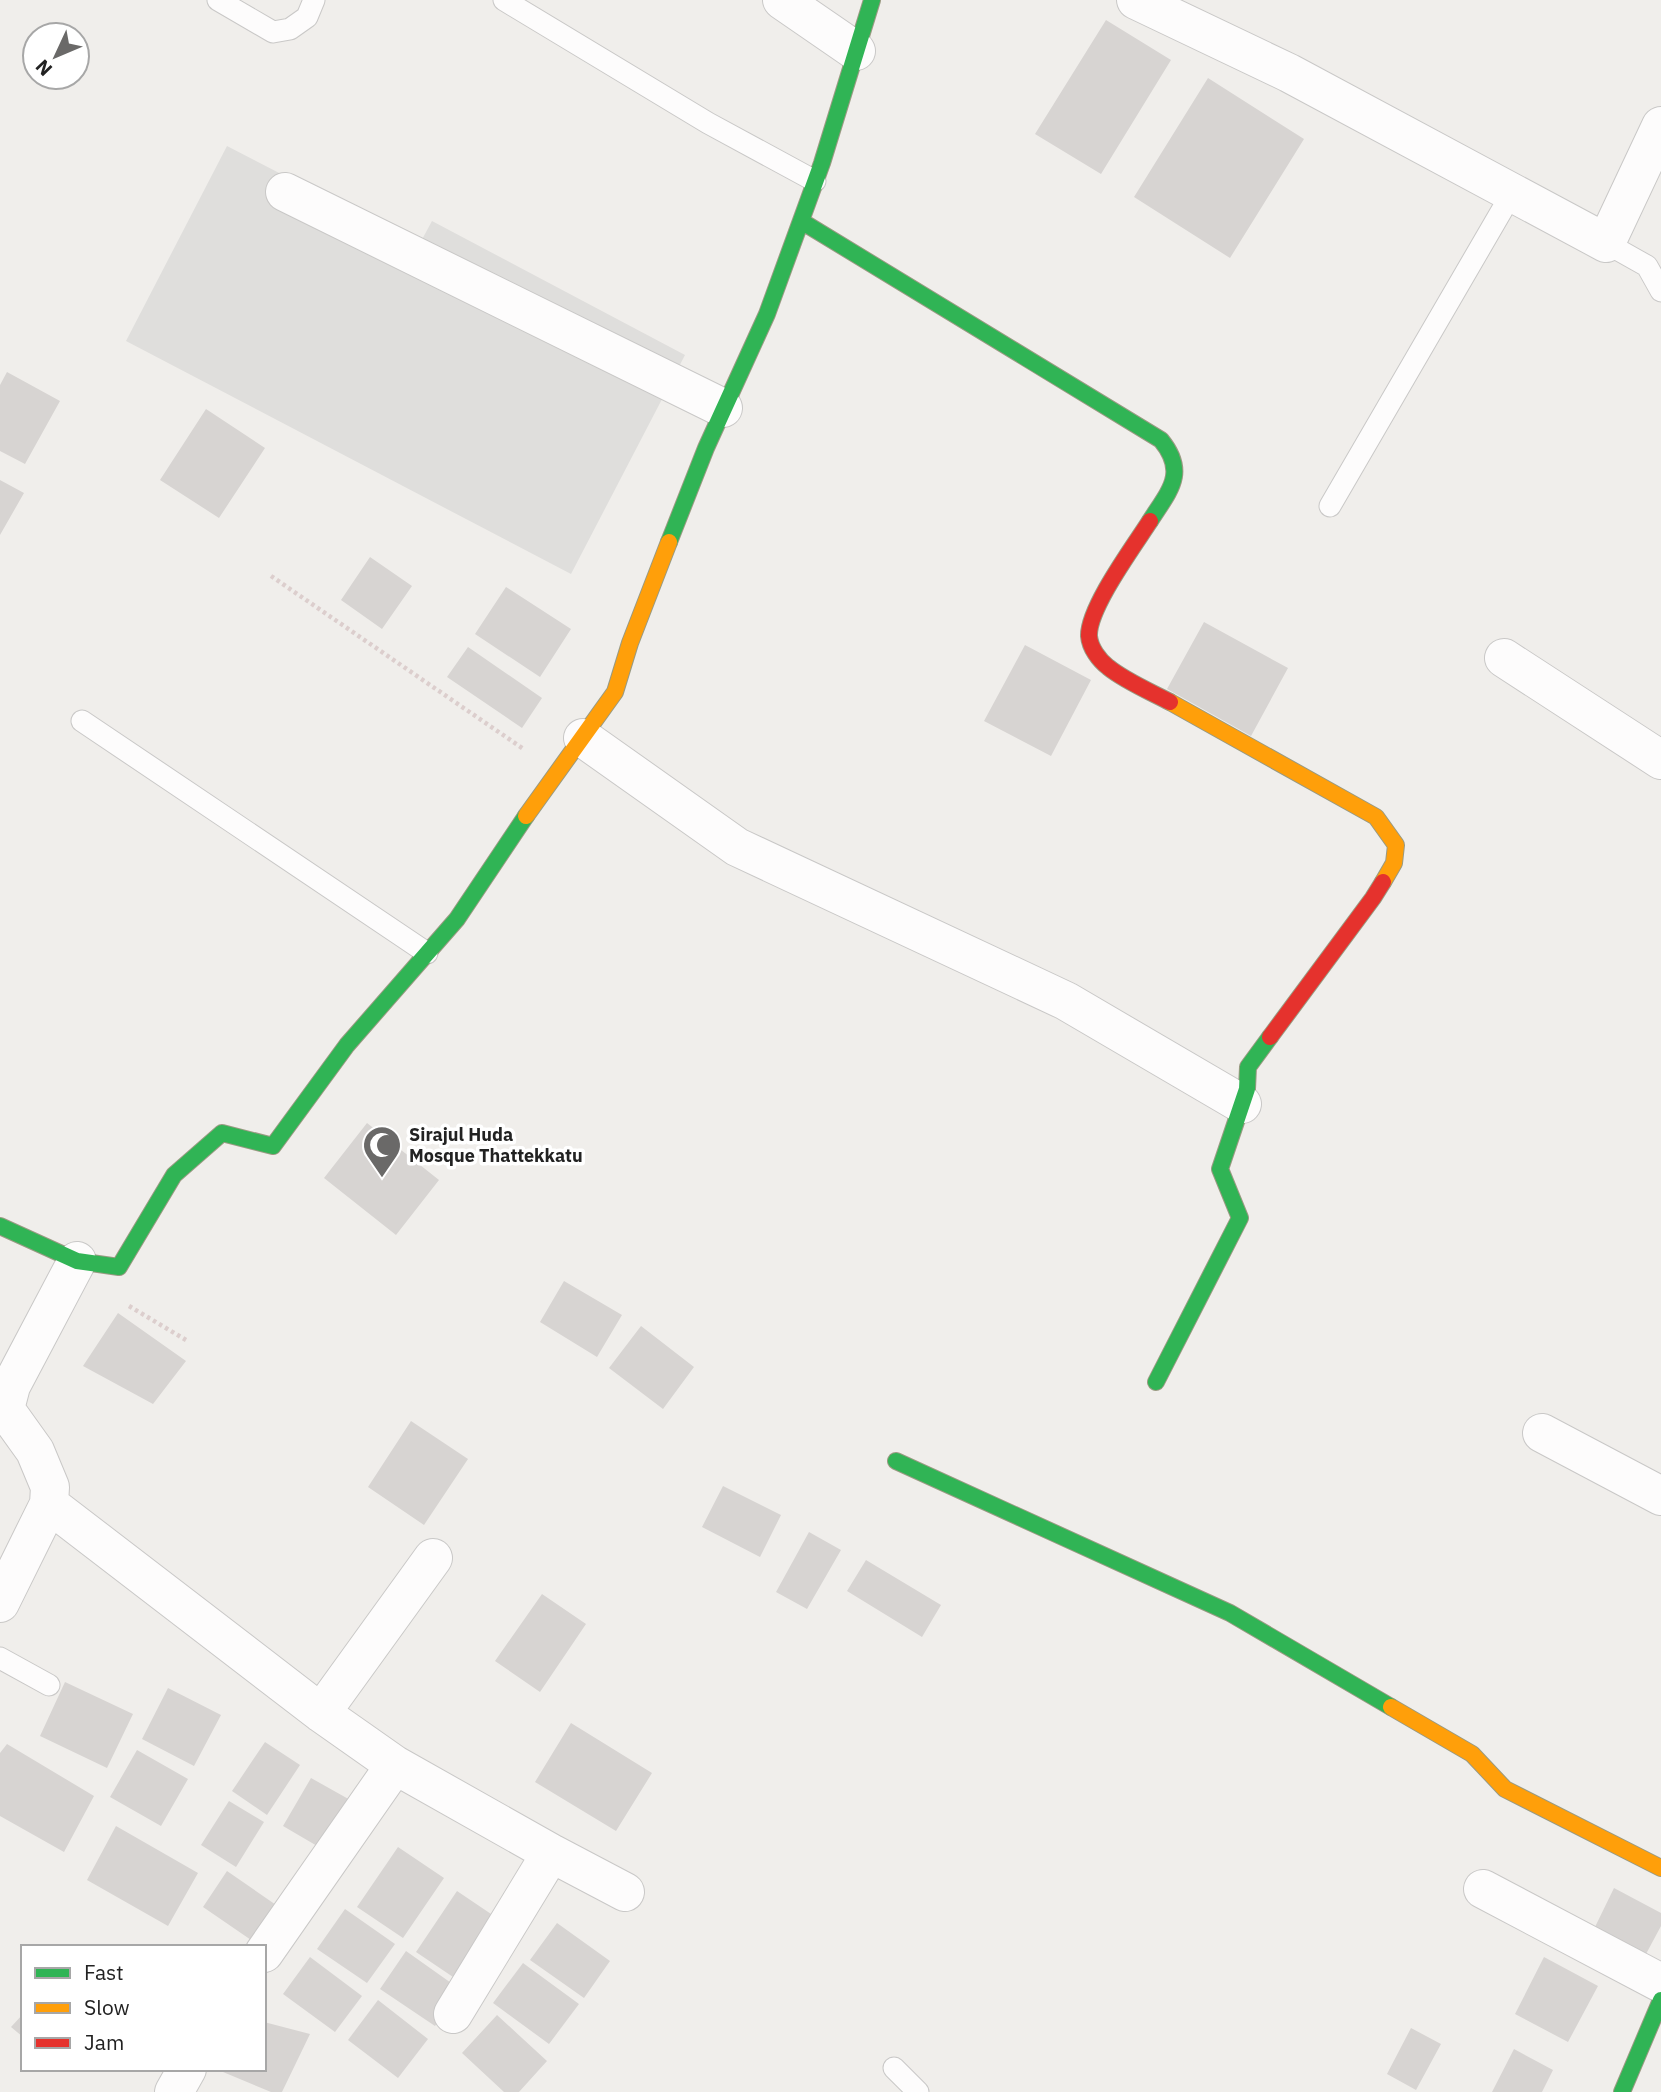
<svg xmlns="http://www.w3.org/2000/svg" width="1661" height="2092" font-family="'IBM Plex Sans',sans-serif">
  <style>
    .residential { fill: #dfdedc }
    .building { fill: #d7d4d2 }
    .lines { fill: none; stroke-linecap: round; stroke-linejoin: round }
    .lane-casing { stroke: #c9c8c7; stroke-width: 23 }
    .street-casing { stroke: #c9c8c7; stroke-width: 40 }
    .fast-casing { stroke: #999a82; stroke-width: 18 }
    .slow-casing { stroke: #999a82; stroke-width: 18 }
    .jam-casing { stroke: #999a82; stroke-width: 18 }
    .path { stroke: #dccecd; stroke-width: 4.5; stroke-dasharray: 3.5 3.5; stroke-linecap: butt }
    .lane { stroke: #fdfcfc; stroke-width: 21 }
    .street { stroke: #fdfcfc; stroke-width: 38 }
    .fast { stroke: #30b455; stroke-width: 16 }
    .slow { stroke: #ff9f0a; stroke-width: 16 }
    .jam { stroke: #e5322d; stroke-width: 16 }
    .labels { text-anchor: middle; stroke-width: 7; stroke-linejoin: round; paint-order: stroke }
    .poi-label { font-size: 18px; font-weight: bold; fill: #222; stroke: #fff; text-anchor: start }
  </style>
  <rect width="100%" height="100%" fill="#f0eeeb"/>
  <!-- residential -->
  <path class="residential" d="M227,146l192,99 13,-24 253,134 -114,219 -445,-233z"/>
  <!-- building -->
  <path class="building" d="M1106,20l65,40 -70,114 -66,-40z
    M1208,78l96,61 -74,119 -96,-61z
    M7,372l53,29 -35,63 -25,-13v-66z
    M206,409l59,39 -46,70 -59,-38z
    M0,480l24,13 -24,42z
    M370,557l42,29 -30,43 -41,-29z
    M506,587l65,42 -31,48 -65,-43z
    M1204,622l84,46 -37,68 -84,-47z
    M1025,645l66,35 -40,76 -67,-35z
    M468,647l74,51 -20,30 -75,-51z
    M367,1123l72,57 -43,55 -72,-57z
    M564,1281l58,34 -25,42 -57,-35z
    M118,1313l68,48 -33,43 -70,-38z
    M641,1326l53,41 -31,42 -54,-41z
    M411,1421l57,38 -44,66 -56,-38z
    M723,1486l58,29 -21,42 -58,-30z
    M809,1532l32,18 -34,59 -31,-17z
    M866,1560l75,45 -19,32 -75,-46z
    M542,1594l44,30 -46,68 -45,-31z
    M65,1682l68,32 -26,54 -67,-32z
    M168,1688l53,27 -27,51 -52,-27z
    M571,1723l81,50 -36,58 -81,-49z
    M265,1742l35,23 -33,50 -35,-24z
    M7,1744l87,52 -30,56 -64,-36v-63z
    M137,1750l51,29 -27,47 -51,-29z
    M311,1778l41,23 -28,49 -41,-24z
    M229,1801l35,21 -28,45 -35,-22z
    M116,1826l82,47 -30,53 -81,-46z
    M398,1847l46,31 -41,60 -46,-31z
    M227,1871l52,36 -25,35 -51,-35z
    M1614,1888l47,25v13l-15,28 -51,-27z
    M457,1891l40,27 -41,61 -40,-27z
    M345,1909l50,35 -28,39 -50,-34z
    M557,1923l53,38 -26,37 -54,-38z
    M406,1951l55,39 -26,36 -55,-37z
    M310,1957l52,39 -27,36 -52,-38z
    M1544,1957l54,29 -30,56 -53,-28z
    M523,1963l56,41 -30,40 -56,-41z
    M378,2000l50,39 -30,39 -50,-38z
    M23,2014v23l-12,-10z
    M497,2015l50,46 -28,31h-15l-42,-39z
    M264,2022l46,12 -28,58h-11l-48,-20 1,-3h40z
    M1411,2028l30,16 -25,46 -29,-16z
    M1514,2049l39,21 -11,22h-50z"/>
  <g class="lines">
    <defs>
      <path id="lane" d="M218,0l55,32 17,-3 17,-12 7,-17
        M504,0l204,123 107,58
        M1606,243l41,23 14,25
        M1330,506l182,-313
        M82,721l345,232
        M0,1658l49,27
        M894,2068l24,24"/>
      <path id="street" d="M782,0l74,51
        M1136,0l153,73 317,170 55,-117
        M285,192l438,216
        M1504,658l157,102
        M583,738l154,109 329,154 176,103
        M1542,1433l119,63
        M49,1504l272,209 74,52 156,88 74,39
        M0,1603l49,-99 1,-17 -15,-36 -30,-42 6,-23 66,-125
        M321,1713l112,-155
        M1483,1889l178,94
        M264,1953l131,-188
        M453,2014l98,-161
        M174,2092l13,-23"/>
      <path id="fast" d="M801,221l360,219c27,33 8,51 -11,81
        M669,542l37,-94 61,-134 55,-151 50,-163
        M0,1226l77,35 42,6 55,-92 48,-42 51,13 74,-101 110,-126 69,-103
        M1156,1382l84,-164 -20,-49 27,-80 1,-22 22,-30
        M896,1461l334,152 161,94
        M1622,2092l39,-92"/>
      <path id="slow" d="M1170,702l206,115 20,28 -2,18 -11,19
        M526,816l89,-124 15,-49 39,-101
        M1391,1707l81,47 33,35 156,79"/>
      <path id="jam" d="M1150,521c-16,25 -62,87 -61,115 1,12 10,24 19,31 17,14 43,25 62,35
        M1270,1037l103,-139 10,-16"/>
    </defs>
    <!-- lane casing -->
    <use href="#lane" class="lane-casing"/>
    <!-- street casing -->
    <use href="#street" class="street-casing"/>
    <!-- fast casing -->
    <use href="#fast" class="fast-casing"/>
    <!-- slow casing -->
    <use href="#slow" class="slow-casing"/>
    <!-- jam casing -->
    <use href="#jam" class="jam-casing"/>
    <!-- path -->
    <path class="path" d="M271,576l254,174
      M129,1306l57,34"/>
    <!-- lane -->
    <use href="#lane" class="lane"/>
    <!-- street -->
    <use href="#street" class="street"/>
    <!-- fast -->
    <use href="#fast" class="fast"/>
    <!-- slow -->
    <use href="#slow" class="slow"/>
    <!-- jam -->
    <use href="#jam" class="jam"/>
  </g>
  <!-- icons -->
  <defs>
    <symbol id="mosque-pin" viewBox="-11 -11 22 30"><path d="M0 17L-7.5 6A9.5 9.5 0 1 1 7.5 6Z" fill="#6a6968" stroke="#fff"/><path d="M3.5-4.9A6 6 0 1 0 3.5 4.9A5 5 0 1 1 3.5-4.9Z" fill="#fff"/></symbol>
  </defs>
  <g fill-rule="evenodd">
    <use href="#mosque-pin" x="360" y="1123" width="44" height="60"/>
  </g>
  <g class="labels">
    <!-- poi labels -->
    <g class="poi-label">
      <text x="409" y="1141">Sirajul Huda<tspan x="409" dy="21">Mosque Thattekkatu</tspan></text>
    </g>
  </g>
  <!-- legend -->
  <rect x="21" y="1945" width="245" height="126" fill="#ffffff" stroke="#a7a7a7" stroke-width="2"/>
  <rect x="35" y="1968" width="35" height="10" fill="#30b455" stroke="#a7a7a7" stroke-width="2"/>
  <text x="84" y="1980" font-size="21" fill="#222222">Fast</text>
  <rect x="35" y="2003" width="35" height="10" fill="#ff9f0a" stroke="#a7a7a7" stroke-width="2"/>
  <text x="84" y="2015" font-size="21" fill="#222222">Slow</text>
  <rect x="35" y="2038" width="35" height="10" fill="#e5322d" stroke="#a7a7a7" stroke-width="2"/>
  <text x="84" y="2050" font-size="21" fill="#222222">Jam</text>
  <!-- north arrow -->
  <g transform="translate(56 56) rotate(226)"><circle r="33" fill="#ffffff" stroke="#a7a7a7" stroke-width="2"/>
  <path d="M0-5L12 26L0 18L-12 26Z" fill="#6a6968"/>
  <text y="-10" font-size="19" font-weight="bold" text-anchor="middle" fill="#222222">N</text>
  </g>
</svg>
